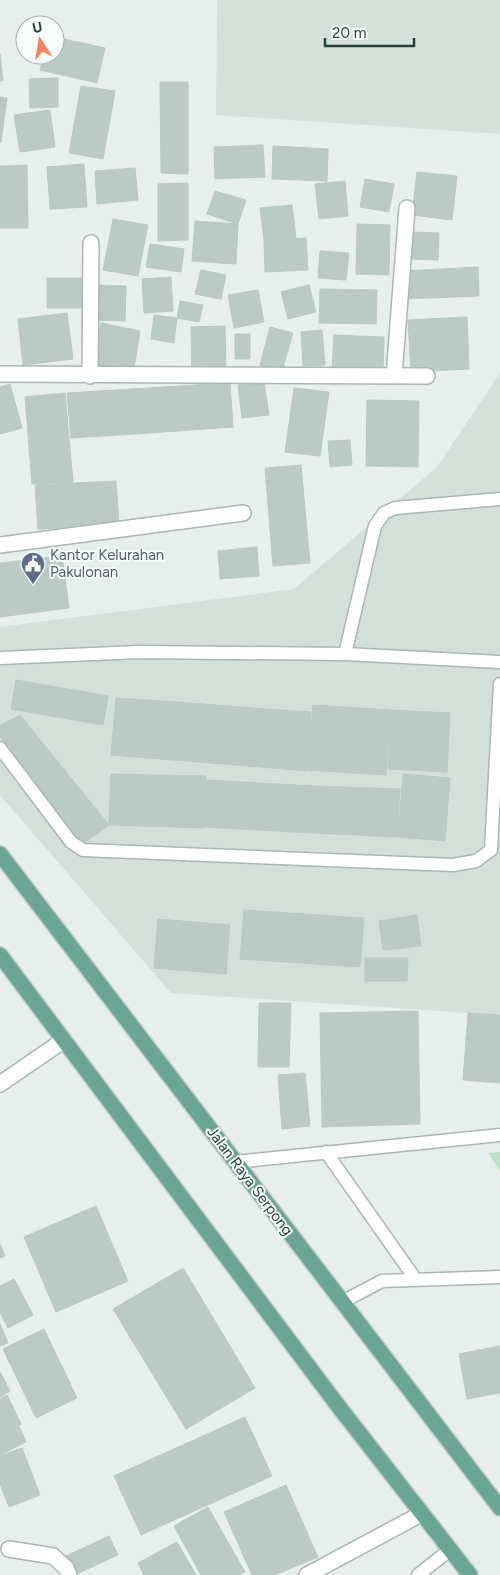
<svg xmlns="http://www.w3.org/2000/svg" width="500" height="1575" font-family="Figtree,sans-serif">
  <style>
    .built { fill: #d4dfda }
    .green { fill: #bfe0c8 }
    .building { fill: #bbcac4; stroke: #b8c9c2 }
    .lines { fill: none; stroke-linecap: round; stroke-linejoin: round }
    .lane-casing { stroke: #a8b8b2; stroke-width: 15 }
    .street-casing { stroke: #a8b8b2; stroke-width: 18 }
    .primary-casing { stroke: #c2cac8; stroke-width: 18 }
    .lane { stroke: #fff; stroke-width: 12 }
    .street { stroke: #fff; stroke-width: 15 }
    .primary { stroke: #6aa596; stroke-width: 15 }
    .labels { text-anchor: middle; stroke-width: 4; stroke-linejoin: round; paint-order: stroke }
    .service-label { font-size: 15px; fill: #4e5e75; stroke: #f7fbf9; text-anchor: start }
    .street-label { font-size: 15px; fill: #24423a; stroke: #f7fbf9 }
  </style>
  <rect width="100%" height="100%" fill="#e6efeb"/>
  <!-- built -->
  <path class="built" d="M217,0h283v134l-284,-19z
    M500,373v642l-329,-22 -171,-198v-168l294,-38 143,-122z"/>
  <!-- green -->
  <path class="green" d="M500,1152v19l-12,-18z"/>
  <!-- building -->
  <path class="building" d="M55,37l50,11 -8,35 -57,-13 4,-15h11z
    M0,54l3,27h-3z
    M58,78v29l-28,1 -1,-29z
    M160,82h28v92l-27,-1z
    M81,86l34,5 -12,68 -34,-6z
    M0,97l7,1 -6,44h-1z
    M50,110l5,37 -35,5 -6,-37z
    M263,145l2,32 -50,2 -1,-32z
    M273,146l55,3 -1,32 -55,-2z
    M84,164l3,43 -37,2 -3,-42z
    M27,165l1,63h-28v-62z
    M135,168l3,32 -41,4 -2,-33z
    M417,172l40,4 -5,44 -40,-5z
    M365,179l29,5 -5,28 -29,-5z
    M345,181l3,35 -29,3 -4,-35z
    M188,183v57l-30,1v-57z
    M215,191l31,9 -8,24 -31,-10z
    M292,205l4,32 -32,3 -4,-32z
    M113,219l35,6 -10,51 -35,-6z
    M195,221l43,3 -2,40 -44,-3z
    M357,224l33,1 -1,50 -33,-1z
    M411,232l28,1 -1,27 -28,-1z
    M306,238l2,32 -43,2 -1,-32z
    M150,244l34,5 -3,23 -35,-5z
    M320,251l29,2 -3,27 -28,-2z
    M478,267l1,29 -74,3 -1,-28z
    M201,270l25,5 -5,24 -26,-5z
    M171,277l2,34 -29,2 -2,-34z
    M47,278h36l1,30h-37z
    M95,285l31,1 -1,35 -31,-1z
    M309,285l7,27 -28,7 -7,-27z
    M320,289l57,1 -1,34 -57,-1z
    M258,290l6,32 -30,6 -6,-33z
    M180,301l23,4 -4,17 -22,-4z
    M67,313l6,46 -50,6 -5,-46z
    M154,315l23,3 -3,25 -23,-4z
    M467,317l2,52 -58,3 -3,-52z
    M101,323l39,8 -7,43 -40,-7z
    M225,326l1,46 -34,1 -1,-46z
    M270,327l23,6 -11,38 -22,-6z
    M322,330l3,35 -22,1 -2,-34z
    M235,334h15v25h-15z
    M334,335l50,2 -1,36 -51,-3z
    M264,382l5,33 -27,3 -4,-33z
    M230,383l3,44 -98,7 -3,-45z
    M10,384l12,44 -22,6v-47z
    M294,388l35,4 -9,64 -35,-4z
    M132,389l3,45 -64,4 -4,-45z
    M65,393l8,89 -41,2 -7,-87z
    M367,400l52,1 -1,66 -52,-1z
    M350,440l2,25 -22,2 -2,-26z
    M301,465l9,98 -37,3 -8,-98z
    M116,481l3,44 -81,4 -3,-44z
    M257,547l2,29 -39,3 -2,-28z
    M62,556l7,52 -69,9v-54z
    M16,680l92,16 -5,29 -92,-16z
    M116,698l62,4 -5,58 -62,-5z
    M178,702l75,6 -5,58 -75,-6z
    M313,705l77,5 -4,65 -79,-5z
    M253,708l58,4 -5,59 -58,-5z
    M391,710l59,3 -3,59 -59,-3z
    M20,715l89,110 -29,21 -80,-110v-10z
    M111,774l95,2 -3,52 -94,-3z
    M403,774l47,4 -5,63 -47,-4z
    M207,780l106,6 -2,47 -107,-6z
    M314,786l86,3 -3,48 -85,-4z
    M244,910l120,8 -4,49 -120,-8z
    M417,915l4,31 -38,4 -4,-29z
    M158,919l72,6 -4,49 -72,-6z
    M365,958h43l-1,23h-42z
    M259,1003h32l-2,64h-31z
    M418,1011l2,113 -98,3 -2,-114z
    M468,1013l32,2v68l-37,-3z
    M305,1073l5,53 -28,3 -4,-54z
    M96,1206l32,75 -72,31 -32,-75z
    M0,1244l5,12 -5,2z
    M183,1268l44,73 -69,42 -45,-74z
    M14,1279l19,36 -25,13 -8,-15v-27z
    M0,1324l8,19 -8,3z
    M44,1329l33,69 -41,20 -33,-69z
    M227,1341l28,47 -69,41 -28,-46z
    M500,1346v47l-33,6 -8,-45z
    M0,1372l10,19 -10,6z
    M7,1395l14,29 -21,10v-35z
    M245,1417l27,59 -131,59 -27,-59z
    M19,1426l7,16 -26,13v-20z
    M22,1448l18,47 -31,12 -9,-23v-28z
    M286,1485l32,72 -43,18h-23l-28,-63z
    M208,1507l37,65 -6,3h-38l-27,-49z
    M109,1536l9,19 -44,20 -10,-18z
    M177,1542l19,33h-52l-6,-12z"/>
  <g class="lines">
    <defs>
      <path id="lane" d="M345,654l155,8
        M0,658l139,-6 206,2 30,-128 9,-13 11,-5 105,-9
        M0,748l71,94 12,8 370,15 23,-4 15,-11 9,-166
        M326,1152l90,128
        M235,1162l265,-27
        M342,1302l40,-21 118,-4
        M418,1575l33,-26"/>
      <path id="street" d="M0,374l427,2
        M90,376l1,-133
        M394,376l13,-168
        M0,545l243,-32
        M0,1084l64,-44
        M9,1549l44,7 13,12 3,7
        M307,1575l114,-61"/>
      <path id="primary" d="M0,854l500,654
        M0,955l339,452 131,168"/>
    </defs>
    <!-- lane casing -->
    <use href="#lane" class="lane-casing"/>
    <!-- street casing -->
    <use href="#street" class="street-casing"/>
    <!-- primary casing -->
    <use href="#primary" class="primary-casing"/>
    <!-- lane -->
    <use href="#lane" class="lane"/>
    <!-- street -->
    <use href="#street" class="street"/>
    <!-- primary -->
    <use href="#primary" class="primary"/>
  </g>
  <!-- icons -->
  <defs>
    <symbol id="civic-pin" viewBox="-11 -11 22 30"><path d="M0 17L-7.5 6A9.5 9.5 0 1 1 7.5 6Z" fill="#5c6f8a" stroke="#f7fbf9"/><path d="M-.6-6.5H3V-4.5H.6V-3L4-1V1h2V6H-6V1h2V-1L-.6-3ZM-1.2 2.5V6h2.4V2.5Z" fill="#fff"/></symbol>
  </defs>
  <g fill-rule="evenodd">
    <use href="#civic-pin" x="19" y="550" width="28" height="38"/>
  </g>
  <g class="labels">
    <!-- service labels -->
    <g class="service-label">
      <text x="50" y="560">Kantor Kelurahan<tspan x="50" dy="17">Pakulonan</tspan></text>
    </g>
    <!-- street labels -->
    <g class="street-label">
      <text transform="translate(250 1181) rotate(53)" y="5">Jalan Raya Serpong</text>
    </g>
  </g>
  <!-- north arrow -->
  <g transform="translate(40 40) rotate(348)"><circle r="24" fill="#f7fbf9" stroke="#a3b1ad"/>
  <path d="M0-4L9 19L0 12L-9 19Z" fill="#f4845f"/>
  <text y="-8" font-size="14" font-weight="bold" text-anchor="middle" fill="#24423a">U</text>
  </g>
  <!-- scale -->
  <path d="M325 38v8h89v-8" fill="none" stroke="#24423a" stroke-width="2.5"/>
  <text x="332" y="38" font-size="15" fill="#24423a" stroke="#f7fbf9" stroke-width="4" paint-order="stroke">20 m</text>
</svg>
